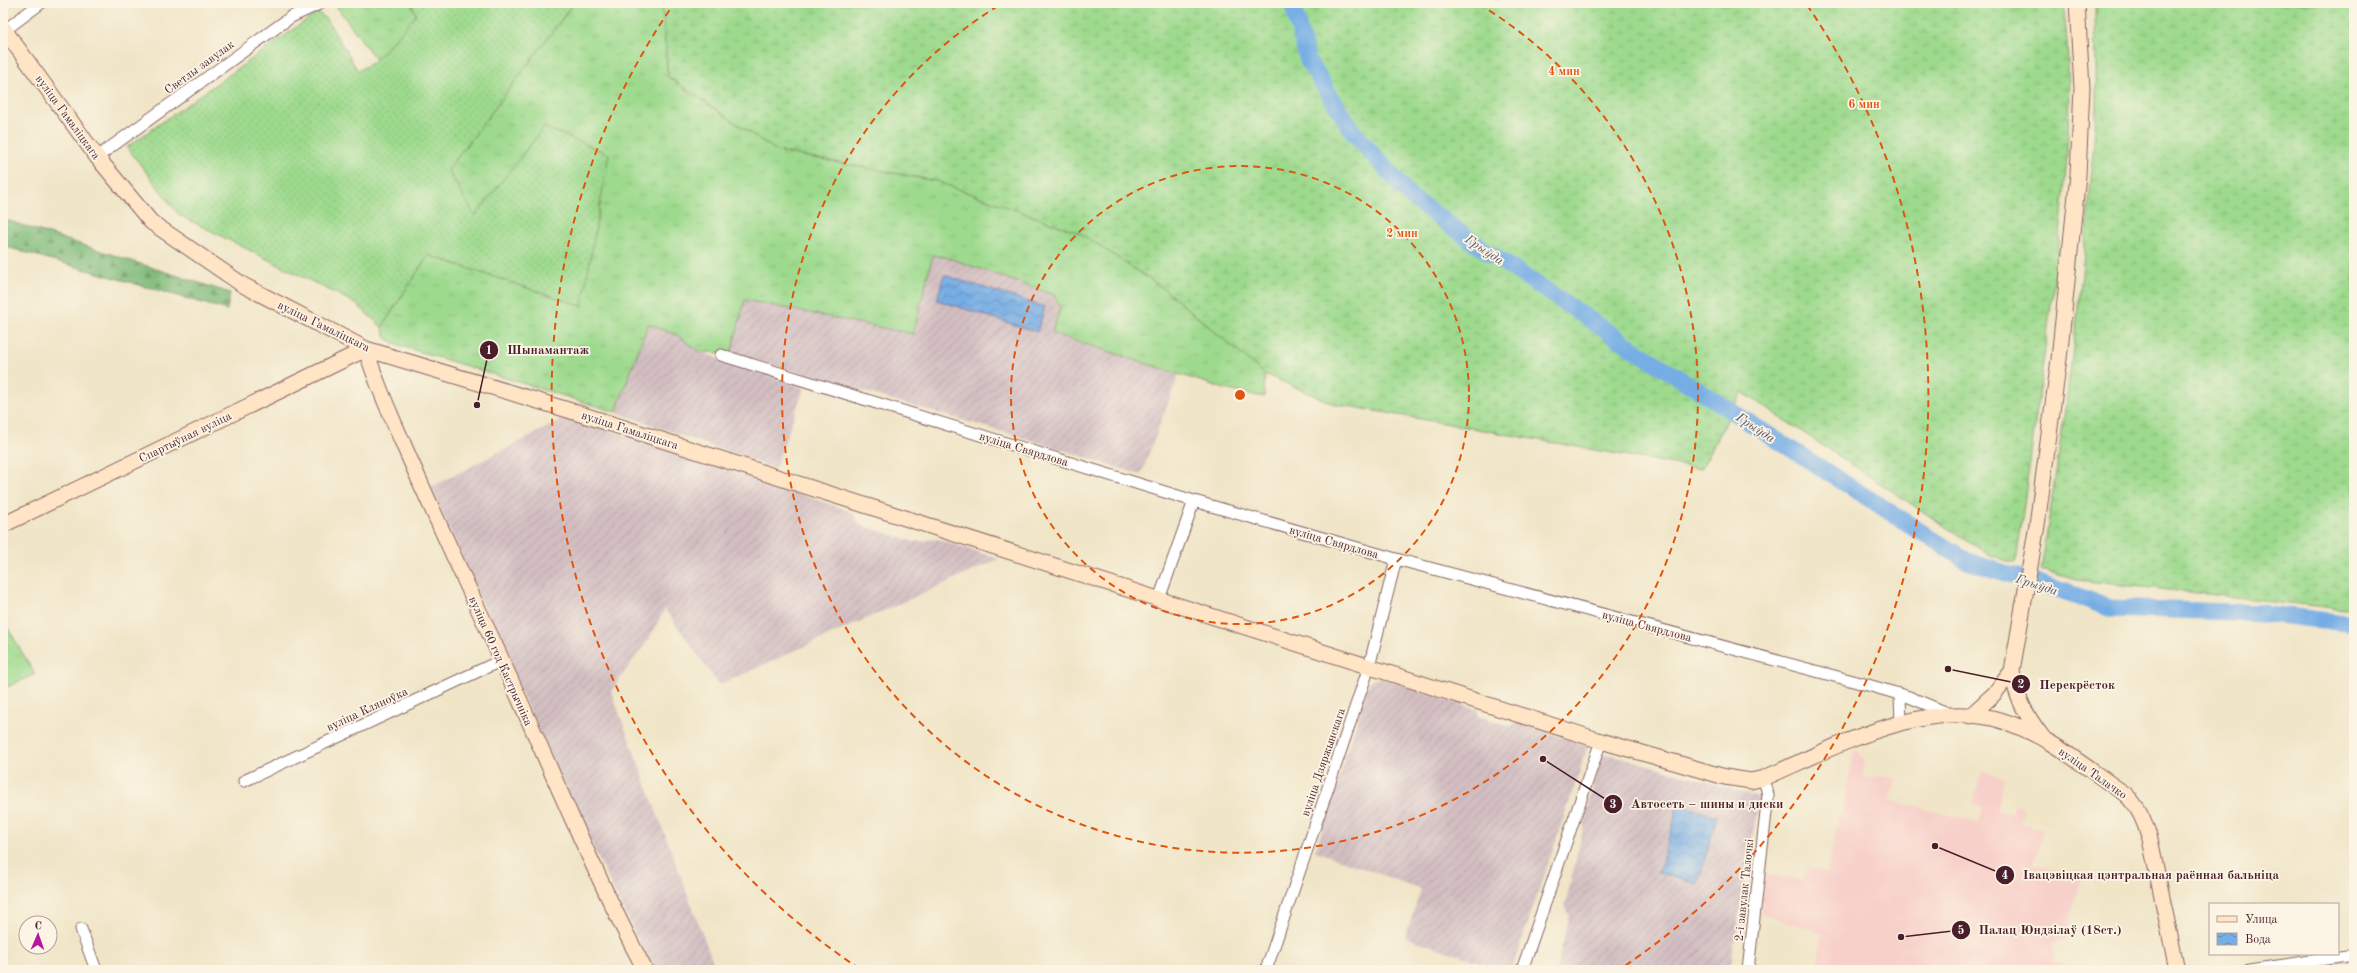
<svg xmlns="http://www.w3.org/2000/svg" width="2357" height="973" font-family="'Old Standard TT',serif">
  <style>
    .built { fill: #f7d0c9 }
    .industrial { fill: url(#industrial-furrows) }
    .grass { fill: url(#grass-tufts); stroke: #747c5c }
    .forest { fill: url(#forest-firs); stroke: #646c52 }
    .wetland { fill: url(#wetland-marsh); stroke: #747c5c }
    .garden { fill: url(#garden-dots); stroke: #747c5c }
    .water { fill: url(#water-waves); stroke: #606688 }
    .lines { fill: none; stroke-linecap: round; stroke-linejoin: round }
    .river { stroke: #76ade5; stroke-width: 17 }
    .street-casing { stroke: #846462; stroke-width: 13 }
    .secondary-casing { stroke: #846462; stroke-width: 17 }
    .street { stroke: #fff; stroke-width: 11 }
    .secondary { stroke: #ffe4c6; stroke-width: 15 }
    .ring { fill: none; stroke: #e0560e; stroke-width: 2; stroke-dasharray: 7 5 }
    .labels { text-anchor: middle; stroke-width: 3.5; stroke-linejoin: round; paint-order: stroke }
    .street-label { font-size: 12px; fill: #4a1f2b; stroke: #fcf5e5 }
    .water-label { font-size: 13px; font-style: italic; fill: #59516c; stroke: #fcf5e5 }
    .centre { fill: #e0560e; stroke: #fcf5e5; stroke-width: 2 }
    .ring-label { font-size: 12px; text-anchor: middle; font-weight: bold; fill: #e0560e; stroke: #fcf5e5; stroke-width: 3.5; stroke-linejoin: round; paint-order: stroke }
    .leader { fill: none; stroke: #4a1f2b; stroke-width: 1.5 }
    .callout-dot { fill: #4a1f2b; stroke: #fcf5e5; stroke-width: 1.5 }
    .mark-label { font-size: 12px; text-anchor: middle; font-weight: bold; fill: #fff }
    .callout-label { font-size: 13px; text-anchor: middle; font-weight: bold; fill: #4a1f2b; stroke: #fcf5e5; stroke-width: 3.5; stroke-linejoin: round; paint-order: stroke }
  </style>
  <defs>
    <pattern id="industrial-furrows" width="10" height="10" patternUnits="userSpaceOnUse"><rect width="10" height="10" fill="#d2bec1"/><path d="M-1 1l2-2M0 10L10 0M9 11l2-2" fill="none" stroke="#b6a3a6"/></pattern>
    <pattern id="grass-tufts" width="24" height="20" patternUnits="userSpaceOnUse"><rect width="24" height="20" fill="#9eda8e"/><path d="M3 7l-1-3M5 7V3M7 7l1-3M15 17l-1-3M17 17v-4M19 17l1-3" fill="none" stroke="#8abb7b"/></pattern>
    <pattern id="forest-firs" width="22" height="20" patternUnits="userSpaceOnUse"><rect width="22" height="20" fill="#7eba79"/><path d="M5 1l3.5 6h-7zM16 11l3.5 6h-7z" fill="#699763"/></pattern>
    <pattern id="wetland-marsh" width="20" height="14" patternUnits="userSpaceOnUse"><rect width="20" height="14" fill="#9eda8e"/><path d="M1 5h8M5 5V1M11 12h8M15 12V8" fill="none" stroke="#8abb7b"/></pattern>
    <pattern id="garden-dots" width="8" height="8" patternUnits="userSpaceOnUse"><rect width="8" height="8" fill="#9eda8e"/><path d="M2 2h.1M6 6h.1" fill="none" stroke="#8abb7b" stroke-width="1.8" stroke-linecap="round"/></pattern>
    <pattern id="water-waves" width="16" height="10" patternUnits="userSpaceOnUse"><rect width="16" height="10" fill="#76ade5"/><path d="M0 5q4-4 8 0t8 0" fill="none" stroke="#638cba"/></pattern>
  </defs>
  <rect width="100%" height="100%" fill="#fcf5e5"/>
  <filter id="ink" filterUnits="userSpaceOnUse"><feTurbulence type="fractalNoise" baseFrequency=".025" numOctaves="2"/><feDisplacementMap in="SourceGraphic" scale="8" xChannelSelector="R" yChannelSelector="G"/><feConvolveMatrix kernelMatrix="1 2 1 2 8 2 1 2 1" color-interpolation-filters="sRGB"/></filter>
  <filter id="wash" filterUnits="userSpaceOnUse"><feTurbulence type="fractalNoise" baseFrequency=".012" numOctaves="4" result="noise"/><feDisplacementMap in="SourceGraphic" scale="16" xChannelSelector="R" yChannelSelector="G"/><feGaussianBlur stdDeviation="0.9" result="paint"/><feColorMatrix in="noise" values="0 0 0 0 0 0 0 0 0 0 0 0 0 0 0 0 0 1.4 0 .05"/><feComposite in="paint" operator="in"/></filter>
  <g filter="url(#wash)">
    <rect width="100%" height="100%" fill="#f0e5c7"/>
    <!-- built -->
    <path class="built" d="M1854,749l11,11 -3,17 11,2 1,-3 6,2v-3l16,4 -6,21 88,23 4,-17 -9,-2 9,-34 23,7 -8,33 15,3 3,-8 9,3 -4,15 23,6 -9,34 30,9 19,-2 -13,47 -2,23 -14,3v20l22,2 -1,5h-259l7,-37 -63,-20 6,-39 36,7 6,-14 19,7 12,-59h4z"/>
    <!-- industrial -->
    <path class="industrial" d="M933,255l15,3 106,37 7,13 -8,25 126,41 -38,101 -107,-34 -303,-88 14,-53 168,34z
      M648,324l29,11 23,17 104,36 -29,81 -159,-57z
      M567,417l154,48 5,4 126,43 8,13 55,17 22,-3 62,20 -280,126 -54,-76 -17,31 -37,51 105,279h-64l-110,-230 -111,-253z
      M1380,677l98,33v6l33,10 5,-4 72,24 -76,224h-9l-98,-33 16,-48 -106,-38 55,-170z
      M1605,754l9,1 145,42 -29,173h-174l14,-55 -5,-9 35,-149z"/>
    <!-- grass -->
    <path class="grass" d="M334,3h77l6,12 -41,45z
      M574,3h88l6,74 109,74 159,30 144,52 82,54 103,87 -1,23 -36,-7 -176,-57 8,-25 -6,-13 -105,-37 -16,-3 -20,79 -168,-34 -14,53 -31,-1 -23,-17 -29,-11 -32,88 -218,-67 -12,-7 -4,-11 46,-72 154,51 -38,-179 -69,90 -27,-47z
      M3,620l32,54 -32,15z"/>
    <!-- forest -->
    <path class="forest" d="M3,219l227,74 -3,17 -224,-64z"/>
    <!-- wetland -->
    <path class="wetland" d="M662,3h1401c14,106 0,212 -14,317 -11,81 -22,162 -33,243l-26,-7 -248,-164 -41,77 -370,-66 -66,-29 -103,-87 -82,-54 -144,-52 -159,-30 -109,-74z
      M2095,3h255l4,4v603l-277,-30 -36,-10c24,-153 46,-307 55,-461 1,-35 -1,-71 -1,-106z"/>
    <!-- garden -->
    <path class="garden" d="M411,3h163l-126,167 27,46 69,-89 65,27 -27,152 -154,-51 -46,72 -27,-24 -176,-88 -52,-68 191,-135 9,8 31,51 18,-11 40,-45z"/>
    <!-- water -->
    <path class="water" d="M944,275l101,32 -8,25 -100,-32z
      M1678,805l39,11 -19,68 -39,-11z"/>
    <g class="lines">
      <!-- river -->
      <path class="river" d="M1292,3l16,58 46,72 57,64 68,49 161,107 327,208 105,33 37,14 152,5 93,11"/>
    </g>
  </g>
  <g filter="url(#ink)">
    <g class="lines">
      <defs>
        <path id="street" d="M5,30l36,-27
          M97,157l194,-140 28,-13
          M721,355l473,146 202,58 472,126 41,12 41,17
          M1159,599l35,-98
          M1900,695l1,29
          M244,781l258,-121
          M81,929l15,41
          M1266,970l103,-303 27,-108
          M1522,970l79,-229
          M1748,970l20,-175 -4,-17
          M2249,970l105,-15"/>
        <path id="secondary" d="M3,28l94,129 54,65 92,63 123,64 202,61 1033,331 124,36 26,4 13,-3c70,-30 160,-81 239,-57 45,14 83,47 122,73 14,13 19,26 25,45l27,131
          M366,349c9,32 23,62 36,92 29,67 60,133 91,200 51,110 95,222 152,329
          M3,525l363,-176
          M1970,716l24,-22 18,-23
          M2044,739c-16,-20 -29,-42 -32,-68l25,-146 22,-166 19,-184 4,-87 -5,-85"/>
      </defs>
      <!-- street casing -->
      <use href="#street" class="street-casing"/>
      <!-- secondary casing -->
      <use href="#secondary" class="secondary-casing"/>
      <!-- street -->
      <use href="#street" class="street"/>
      <!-- secondary -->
      <use href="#secondary" class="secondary"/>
    </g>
  </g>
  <!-- distance rings -->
  <g class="ring">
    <circle cx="1240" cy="395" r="229"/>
    <path d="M1479 4A458 458 0 1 1 1001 4"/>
    <path d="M860 969A688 688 0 0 1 673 5M1807 5A688 688 0 0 1 1620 969"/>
  </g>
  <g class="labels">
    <!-- street labels -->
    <g class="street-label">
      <text transform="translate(199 67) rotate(-36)" y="4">Светлы завулак</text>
      <text transform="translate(68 117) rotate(54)" y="4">вуліца Гамаліцкага</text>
      <text transform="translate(324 326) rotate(26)" y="4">вуліца Гамаліцкага</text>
      <text transform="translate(630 430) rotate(18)" y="4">вуліца Гамаліцкага</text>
      <text transform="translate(185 437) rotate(-26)" y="4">Спартыўная вуліца</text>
      <text transform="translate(1024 449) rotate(17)" y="4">вуліца Свярдлова</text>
      <text transform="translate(1334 542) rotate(16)" y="4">вуліца Свярдлова</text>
      <text transform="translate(1647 626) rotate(15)" y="4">вуліца Свярдлова</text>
      <text transform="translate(501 661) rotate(66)" y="4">вуліца 60 год Кастрычніка</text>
      <text transform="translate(367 709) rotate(-25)" y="4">вуліца Кляноўка</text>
      <text transform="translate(1323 762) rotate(-71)" y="4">вуліца Дзяржынскага</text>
      <text transform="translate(2093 773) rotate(35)" y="4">вуліца Талачко</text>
      <text transform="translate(1744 890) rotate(-84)" y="4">2-і завулак Талочкі</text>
    </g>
    <!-- water labels -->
    <g class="water-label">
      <text transform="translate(1485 249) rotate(34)" y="5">Грыўда</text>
      <text transform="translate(1756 427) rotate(33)" y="5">Грыўда</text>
      <text transform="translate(2037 584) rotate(18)" y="5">Грыўда</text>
    </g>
  </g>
  <circle cx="1240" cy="395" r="6" class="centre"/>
  <g class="ring-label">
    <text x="1564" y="75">4 мин</text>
    <text x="1864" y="108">6 мин</text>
    <text x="1402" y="237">2 мин</text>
  </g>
  <!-- callouts -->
  <path class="leader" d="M477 405L489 350M1948 669L2021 684M1543 759L1613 804M1935 846L2005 875M1901 937L1961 930"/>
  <g class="callout-dot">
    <circle cx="477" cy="405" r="4"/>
    <circle cx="1948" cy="669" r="4"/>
    <circle cx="1543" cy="759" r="4"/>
    <circle cx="1935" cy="846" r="4"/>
    <circle cx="1901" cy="937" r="4"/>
    <circle cx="489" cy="350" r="10"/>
    <circle cx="2021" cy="684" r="10"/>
    <circle cx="1613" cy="804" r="10"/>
    <circle cx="2005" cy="875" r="10"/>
    <circle cx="1961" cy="930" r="10"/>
  </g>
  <g class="mark-label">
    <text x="489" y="354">1</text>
    <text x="2021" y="688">2</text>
    <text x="1613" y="808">3</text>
    <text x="2005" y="879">4</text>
    <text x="1961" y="934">5</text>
  </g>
  <g class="callout-label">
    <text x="548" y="354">Шынамантаж</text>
    <text x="2077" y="689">Перекрёсток</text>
    <text x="1707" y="808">Автосеть – шины и диски</text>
    <text x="2151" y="879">Івацэвіцкая цэнтральная раённая бальніца</text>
    <text x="2050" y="934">Палац Юндзілаў (18ст.)</text>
  </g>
  <!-- margin -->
  <rect width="2357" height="973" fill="none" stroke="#fcf5e5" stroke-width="16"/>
  <!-- legend -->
  <rect x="2209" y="903" width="130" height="52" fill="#fcf5e5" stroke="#b59f9b"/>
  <rect x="2217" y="916" width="20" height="6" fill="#ffe4c6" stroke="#b59f9b"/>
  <text x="2245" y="923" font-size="12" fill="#4a1f2b">Улица</text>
  <rect x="2217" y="933" width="20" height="12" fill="url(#water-waves)" stroke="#b59f9b"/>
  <text x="2245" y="943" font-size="12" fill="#4a1f2b">Вода</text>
  <!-- north arrow -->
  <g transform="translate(38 935) rotate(2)"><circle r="19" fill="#fcf5e5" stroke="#b59f9b"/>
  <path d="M0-3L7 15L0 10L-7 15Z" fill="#b5179e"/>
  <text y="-6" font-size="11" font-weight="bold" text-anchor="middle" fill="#4a1f2b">С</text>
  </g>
</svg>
